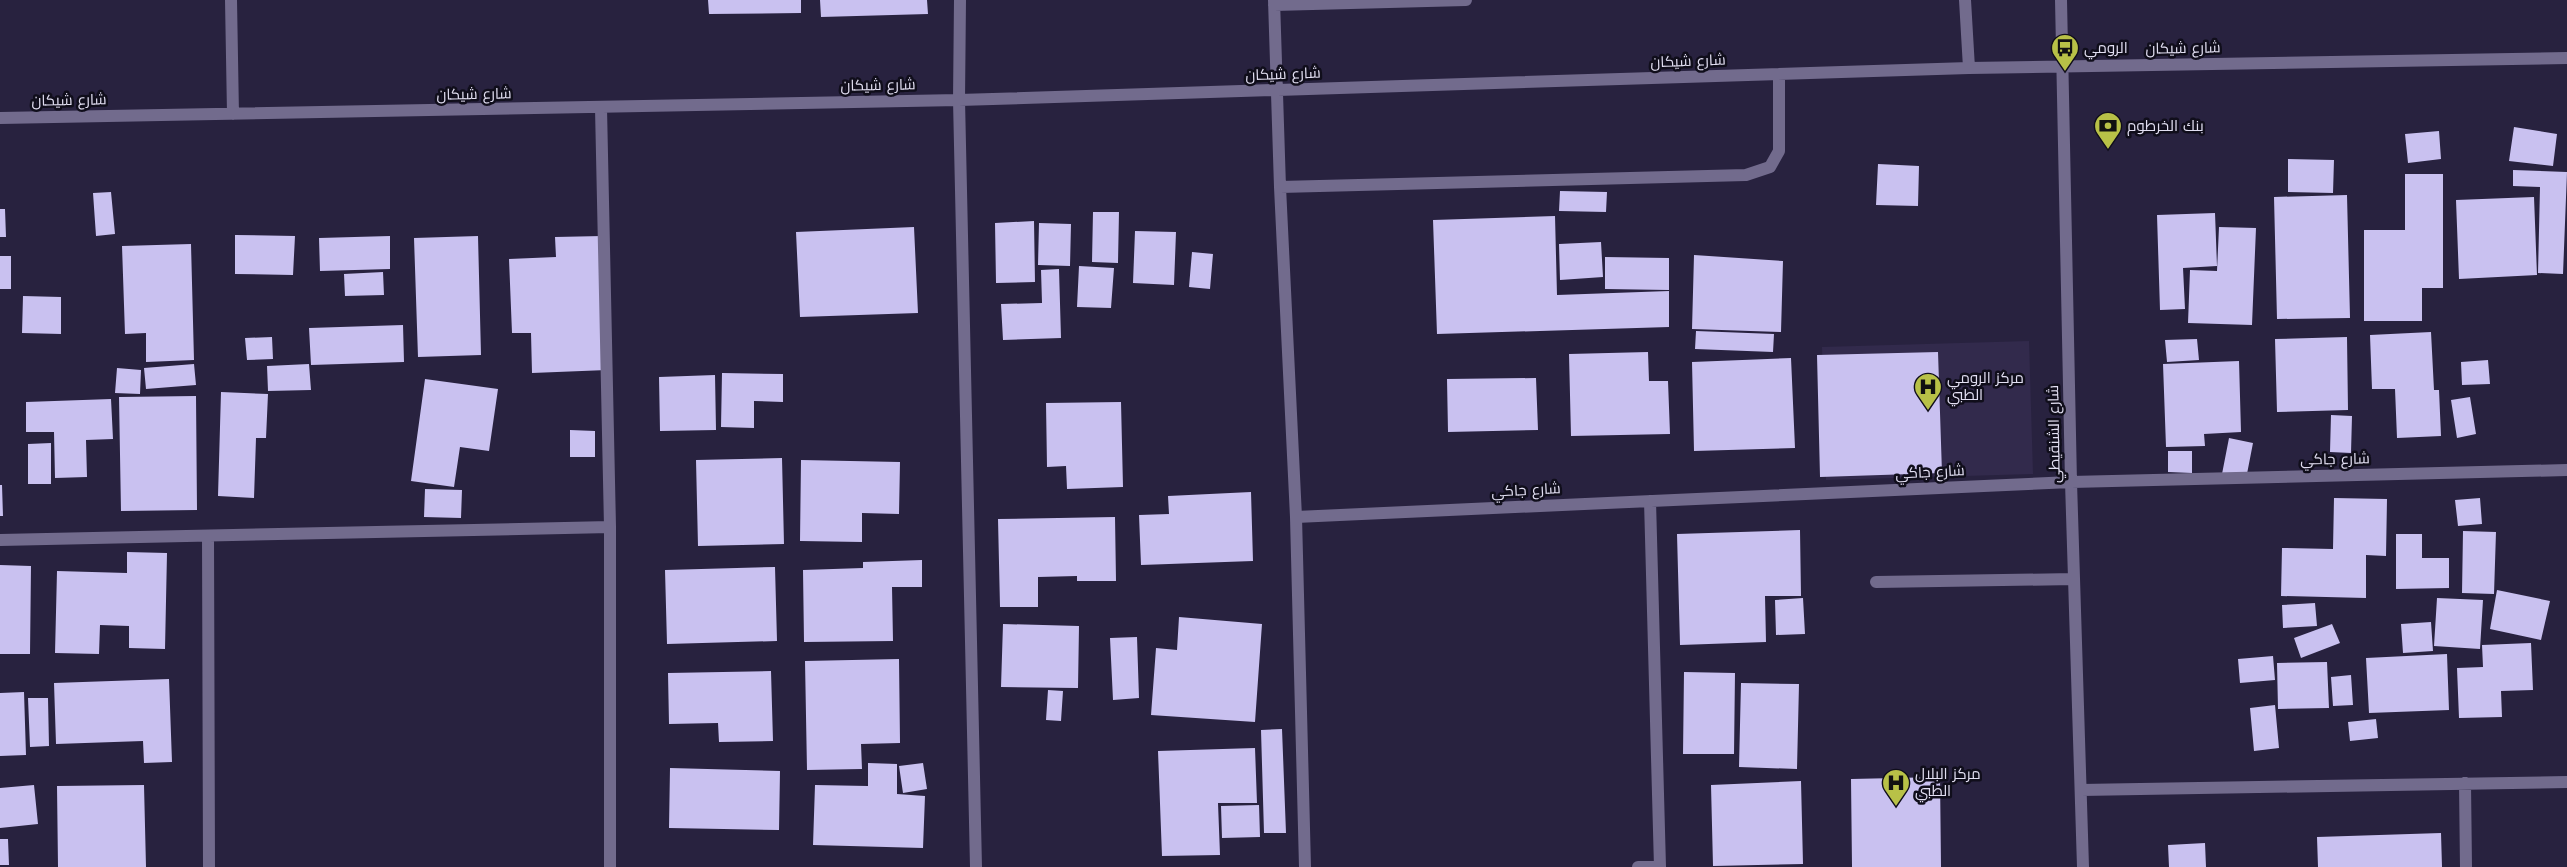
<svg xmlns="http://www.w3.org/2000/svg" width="2567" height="867" font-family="'Work Sans',Cairo,sans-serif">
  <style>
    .built { fill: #322a4c }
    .building { fill: #c9c1f0 }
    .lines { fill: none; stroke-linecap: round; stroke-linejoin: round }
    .minor { stroke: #726b8d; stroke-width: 12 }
    .labels { text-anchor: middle; stroke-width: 5; stroke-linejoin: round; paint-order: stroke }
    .poi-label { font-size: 15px; fill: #e2dff2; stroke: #100e1b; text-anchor: start }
    .street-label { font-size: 15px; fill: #e2dff2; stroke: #100e1b }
  </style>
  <rect width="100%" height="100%" fill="#28223f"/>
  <!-- built -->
  <path class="built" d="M2029,341l4,133 -207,6 -4,-133z"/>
  <!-- building -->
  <path class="building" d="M708,0h93v13l-92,1z
    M820,0h107l1,14 -107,3z
    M2514,127l43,7 -4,32 -44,-5z
    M2439,131l2,28 -33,4 -3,-29z
    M2288,159l46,1 -1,33 -45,-1z
    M1878,164l41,2 -1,40 -42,-1z
    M2513,170l54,2 -4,102 -25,-1 2,-86 -27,-1z
    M2405,174h38v114h-21v33h-58v-91h41z
    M1560,191l47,1 -1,20 -47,-1z
    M111,192l4,42 -19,2 -3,-43z
    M2347,195l3,123 -73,1 -3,-122z
    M2534,197l3,78 -78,4 -3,-79z
    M0,209h5l1,28h-6z
    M1093,212h26l-1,51 -26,-1z
    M2215,213l2,53 -34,2 2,41 -25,1 -3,-95z
    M1555,216l2,79 112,-4v36l-232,7 -4,-114z
    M1034,221l1,61 -39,1 -1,-60z
    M1039,223l32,1 -1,42 -32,-1z
    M914,227l4,86 -118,4 -4,-85z
    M2219,227l37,1 -4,97 -64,-2 2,-53 27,1z
    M1135,231l41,1 -2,53 -41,-2z
    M235,235l60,1 -2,39 -58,-1z
    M390,236v33l-70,2 -1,-33z
    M478,236l3,119 -63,2 -4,-119z
    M602,236l5,134 -75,3 -1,-40h-19l-3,-74 47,-2 -1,-20z
    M1601,242l2,35 -43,3 -1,-36z
    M191,244l3,116 -48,2v-29l-21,1 -3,-88z
    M1192,252l21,2 -3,35 -21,-2z
    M1694,255l89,6 -2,71 -89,-3z
    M0,256h11v33h-11z
    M1605,257l64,1v32l-64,-1z
    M1079,266l35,2 -3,40 -34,-1z
    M1059,269l2,69 -58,2 -2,-36 41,-1 -1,-33z
    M383,272l1,23 -39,1 -1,-22z
    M23,296l38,1v37l-39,-1z
    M403,325l1,37 -93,3 -2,-37z
    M1696,331l78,3 -1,18 -78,-3z
    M2431,332l3,58h5l2,46 -44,2 -2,-49h-23l-2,-54z
    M272,337l1,22 -26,1 -2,-22z
    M2347,337l1,73 -71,2 -2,-73z
    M2197,339l2,21 -32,2 -2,-22z
    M1648,352l1,29h19l2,53 -99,2 -2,-82z
    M1938,352l4,121 -122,4 -3,-122z
    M1791,358l4,90 -101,3 -2,-89z
    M2488,360l2,24 -28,1 -1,-23z
    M2239,361l2,71 -37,2 1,12 -39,1 -3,-83z
    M194,364l2,21 -50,4 -2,-21z
    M309,364l2,26 -43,1 -1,-25z
    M117,368l24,2 -1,24 -25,-1z
    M722,373l61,1v28l-29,-1v27l-33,-1z
    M715,375l1,55 -56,1 -1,-54z
    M1536,378l2,52 -90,2 -1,-53z
    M425,379l73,10 -9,62 -29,-4 -6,40 -43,-6z
    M221,392l47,2 -2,44h-10l-2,60 -36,-2z
    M196,396l1,114 -76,1 -2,-114z
    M2470,397l6,37 -19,4 -6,-38z
    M111,399l2,40 -27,1 1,37 -32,1 -1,-46h-28v-30z
    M1121,402l2,85 -56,2 -1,-23 -19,1 -1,-64z
    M2331,415l21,1 -1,37 -21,-1z
    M570,430l25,1v26h-25z
    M2229,438l24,5 -7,36 -24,-5z
    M51,443v41h-23v-40z
    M2168,451h24v22l-24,-1z
    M782,458l2,86 -86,2 -2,-86z
    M801,460l99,2 -1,52 -37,-1v29l-62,-1z
    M0,485h2l1,31h-3z
    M425,489l37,1 -1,28 -37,-1z
    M1251,492l2,69 -112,4 -2,-50 30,-1 -1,-18z
    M2334,498l53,1 -1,57 -20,-1v43l-85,-2 1,-48 51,1z
    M2480,498l2,26 -24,2 -3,-26z
    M1115,517l1,64h-39v-5l-39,1v30h-38l-2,-88z
    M1800,530l1,66h-36l1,46 -86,3 -3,-111z
    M2463,531l33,1 -2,62 -32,-1z
    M2396,534h26v24h27v30l-53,1z
    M127,552l40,1 -2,96 -36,-1v-22l-29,-1 -1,29 -44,-1 2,-82 70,2z
    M922,560v27h-30l1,54 -89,1 -1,-72 60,-2v-6z
    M0,565l31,1 -1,88h-30z
    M775,567l2,74 -110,3 -2,-74z
    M2497,590l53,11 -9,39 -51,-11z
    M1803,598l2,36 -29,1 -1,-35z
    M2437,598l46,2 -3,49 -46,-3z
    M2315,603l2,23 -34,2 -1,-23z
    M1179,617l83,7 -7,98 -104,-7 5,-67 21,2z
    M2431,622l2,29 -30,2 -2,-29z
    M1003,624l76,2 -1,62 -77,-1z
    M2332,624l8,19 -39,15 -7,-20z
    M1137,637l2,61 -26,2 -3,-62z
    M2531,643l2,47 -32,1 1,26 -43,1 -2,-50 26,-1 -1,-22z
    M2447,654l2,56 -80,3 -3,-55z
    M2273,656l2,24 -35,3 -2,-24z
    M899,659l1,84 -39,1 1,25 -55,1 -2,-109z
    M2327,662l2,46 -51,1 -1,-46z
    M771,671l2,70 -54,1 -1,-19 -49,1 -1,-51z
    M1684,672l51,1 -1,81h-51z
    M2351,675l2,30 -20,1 -2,-29z
    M169,679l3,83 -28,1 -1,-22 -87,3 -2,-61z
    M1741,683l58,1 -2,85 -58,-2z
    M1048,690l15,1 -2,30 -15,-1z
    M24,692l2,63 -26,1v-63z
    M28,698h20l1,48 -19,1z
    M2275,705l4,43 -25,3 -4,-43z
    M2376,719l2,19 -28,3 -2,-19z
    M1282,729l4,104h-22l-3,-103z
    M1255,748l2,55h-39l2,52 -58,1 -4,-105z
    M868,763l29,1v30l28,2 -2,52 -110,-3 2,-60 53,1z
    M923,763l4,26 -24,4 -4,-27z
    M670,768l110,3 -1,59 -110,-2z
    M1940,777l1,90h-89l-1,-88z
    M1801,781l2,83 -90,2 -2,-81z
    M34,785l4,39 -38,4v-40z
    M144,785l2,82h-88l-1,-81z
    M1259,805l1,32 -38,1 -1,-32z
    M2441,833l1,34h-124l-1,-30z
    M0,839h8l1,26h-9z
    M2205,843l1,24h-37l-1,-22z"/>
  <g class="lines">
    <!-- minor -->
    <path class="minor" d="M231,0l2,114
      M960,0l-1,100 17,767
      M1274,0l6,187 16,330 9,350
      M1965,0l4,68
      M2061,0l10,482 12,385
      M1274,5l192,-5
      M601,108l9,419v340
      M0,118l959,-18 1010,-32 598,-10
      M1280,187l466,-12 24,-8 9,-16v-77
      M1650,501l10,366
      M1296,517l775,-35 496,-12
      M208,536l1,331
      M0,540l610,-13
      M1876,582l198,-3
      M2465,783l1,84
      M2081,790l486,-8
      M1638,867h21"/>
  </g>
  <!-- icons -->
  <defs>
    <symbol id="bus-pin" viewBox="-11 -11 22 30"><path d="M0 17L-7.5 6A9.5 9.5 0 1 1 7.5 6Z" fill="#b8c147" stroke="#100e1b"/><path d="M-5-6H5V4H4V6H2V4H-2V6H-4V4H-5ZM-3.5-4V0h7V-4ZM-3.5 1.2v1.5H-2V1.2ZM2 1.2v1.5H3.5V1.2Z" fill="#111"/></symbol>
    <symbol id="bank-pin" viewBox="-11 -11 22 30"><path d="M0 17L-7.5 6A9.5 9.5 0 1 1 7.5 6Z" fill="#b8c147" stroke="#100e1b"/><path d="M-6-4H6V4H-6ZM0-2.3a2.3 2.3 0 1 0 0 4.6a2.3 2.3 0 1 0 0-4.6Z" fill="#111"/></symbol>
    <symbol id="hospital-pin" viewBox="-11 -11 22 30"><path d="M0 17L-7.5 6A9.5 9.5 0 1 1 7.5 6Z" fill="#b8c147" stroke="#100e1b"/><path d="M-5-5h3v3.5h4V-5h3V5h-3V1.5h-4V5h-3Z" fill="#111"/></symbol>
  </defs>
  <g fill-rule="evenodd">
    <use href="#bus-pin" x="2049" y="32" width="32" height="43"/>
    <use href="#bank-pin" x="2092" y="110" width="32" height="43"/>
    <use href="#hospital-pin" x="1912" y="371" width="32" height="43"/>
    <use href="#hospital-pin" x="1880" y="767" width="32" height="43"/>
  </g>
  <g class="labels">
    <!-- poi labels -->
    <g class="poi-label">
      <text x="2084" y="53">الرومي</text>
      <text x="2127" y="131">بنك الخرطوم</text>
      <text x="1947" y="383">مركز الرومي<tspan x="1947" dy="17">الطبي</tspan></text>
      <text x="1915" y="779">مركز البلال<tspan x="1915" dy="17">الطبي</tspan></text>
    </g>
    <!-- street labels -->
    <g class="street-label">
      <text transform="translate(2183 48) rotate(-1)" y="5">شارع شيكان</text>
      <text transform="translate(1688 61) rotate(-2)" y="5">شارع شيكان</text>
      <text transform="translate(1283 74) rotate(-2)" y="5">شارع شيكان</text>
      <text transform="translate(878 85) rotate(-1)" y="5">شارع شيكان</text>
      <text transform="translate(474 94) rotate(-1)" y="5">شارع شيكان</text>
      <text transform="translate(69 100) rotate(-1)" y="5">شارع شيكان</text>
      <text transform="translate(2054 434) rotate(-91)" y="5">شارع الشنقيطي</text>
      <text transform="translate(2335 459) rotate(-1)" y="5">شارع جاكي</text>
      <text transform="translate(1930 472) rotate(-3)" y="5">شارع جاكي</text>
      <text transform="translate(1526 490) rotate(-3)" y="5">شارع جاكي</text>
    </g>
  </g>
</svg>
